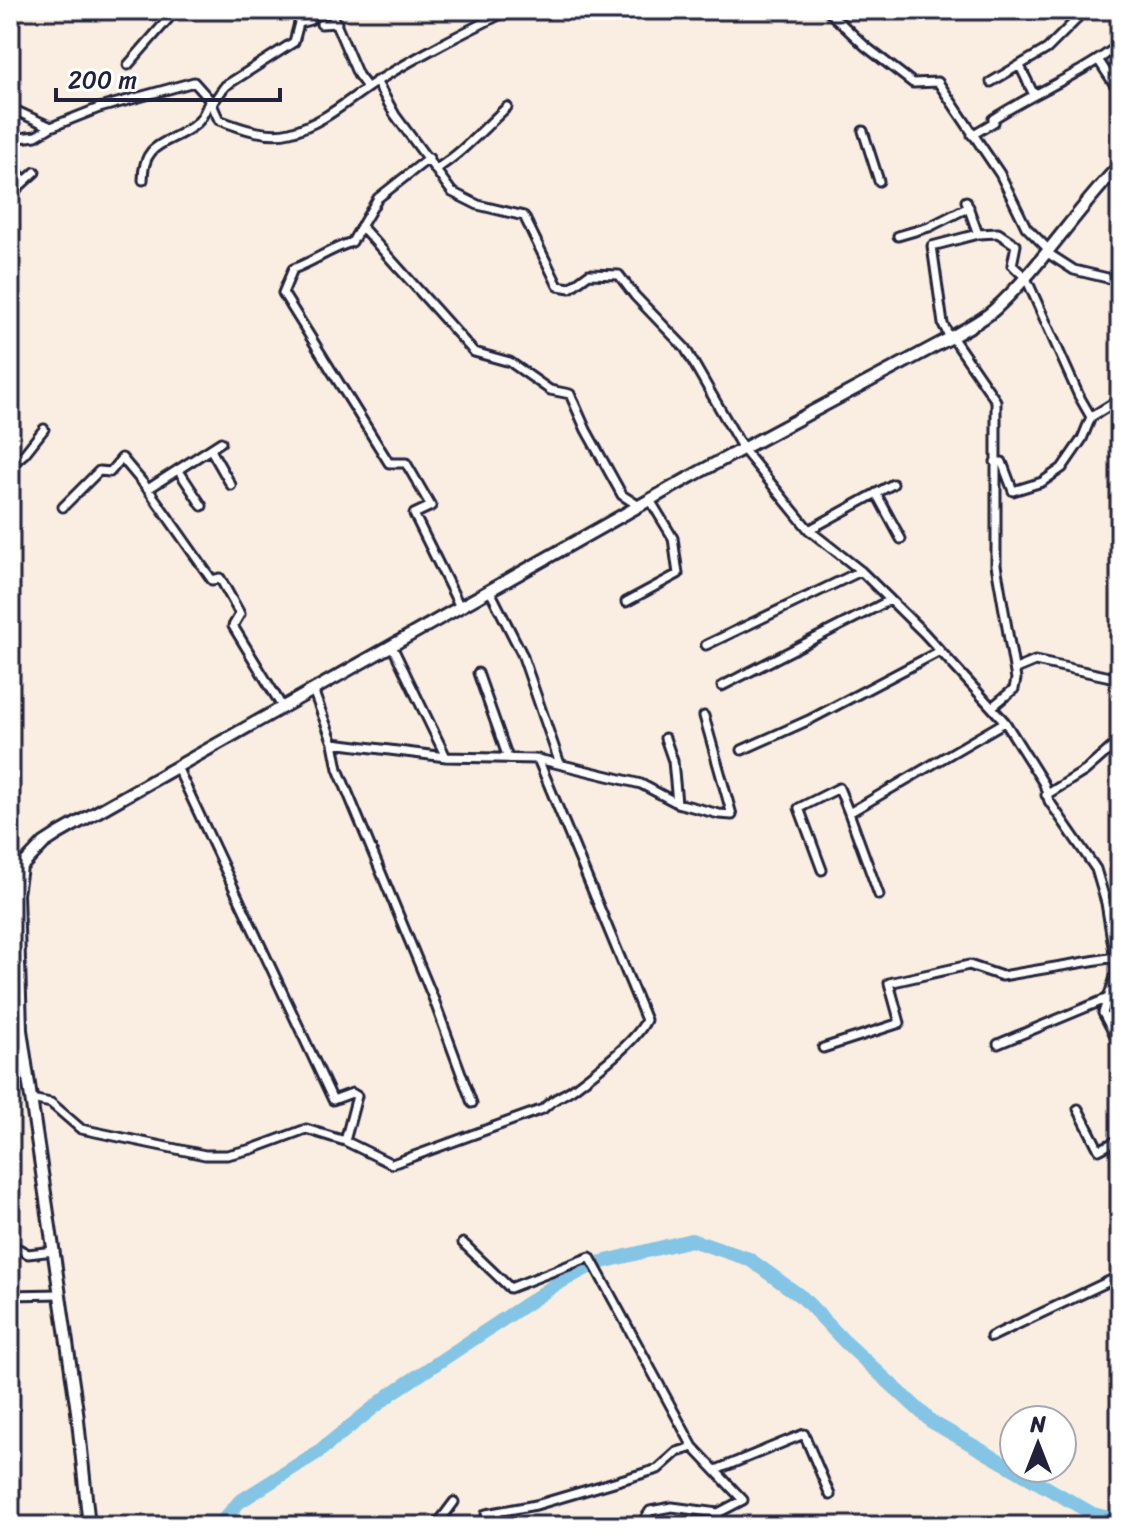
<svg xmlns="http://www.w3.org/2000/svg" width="1130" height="1536" font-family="Sriracha,sans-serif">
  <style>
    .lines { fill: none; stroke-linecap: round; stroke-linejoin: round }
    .river { stroke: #84c4e4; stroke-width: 14 }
    .street-casing { stroke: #22223b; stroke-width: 13 }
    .secondary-casing { stroke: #22223b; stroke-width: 16 }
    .street { stroke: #fff; stroke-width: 7 }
    .secondary { stroke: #fff; stroke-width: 10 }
  </style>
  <rect width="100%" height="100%" fill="#f9eee1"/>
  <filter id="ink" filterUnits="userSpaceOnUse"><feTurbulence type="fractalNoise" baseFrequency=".0125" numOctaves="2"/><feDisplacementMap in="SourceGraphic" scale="16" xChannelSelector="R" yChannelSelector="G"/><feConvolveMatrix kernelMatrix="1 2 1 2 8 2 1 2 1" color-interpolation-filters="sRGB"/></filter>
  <g filter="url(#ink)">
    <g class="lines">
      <!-- river -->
      <path class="river" d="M218,1526l21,-24 79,-50 74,-59 163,-108 39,-21 97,-24 58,19 54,39 41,43 88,81 161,92 27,7"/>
      <defs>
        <path id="street" d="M330,10l28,65 9,12
          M827,10l38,36 48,37 25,-1 62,92 26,53 22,22
          M321,24l16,-1
          M1099,61l21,32
          M128,65l48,-55
          M1020,66l14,29
          M376,81l19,34 57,77 26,13 46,11 34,70 12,2 19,-14 30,1 16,21 50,52 58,101 66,81 52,41 63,62 81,89 39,62 5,17 47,68 10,34 11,68 -14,42 17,32
          M991,82l56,-33 29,-29
          M212,104l13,-18 69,-44 5,-19 11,-3
          M10,108l41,19 48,-19 95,-26 16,18 9,20c21,8 48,18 71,12 35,-9 60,-34 89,-52 42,-26 86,-48 130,-70
          M863,131l16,50
          M972,135l22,-13 -1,-3c41,-27 88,-44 127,-75
          M10,139l26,-3 15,-9
          M429,158l-51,40 -26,44c-22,7 -38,19 -59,27l-10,24 106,170h17l25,43 -17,8 46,93
          M10,165l15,16
          M436,169c26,-16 48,-41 71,-62
          M143,180c0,-42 29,-35 54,-57 6,-5 9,-15 13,-23
          M10,195l25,-23
          M361,226l113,126 36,10 40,28 20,4 16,36 36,65 17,11
          M978,234l20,-1 18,12 -4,20 14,13 53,118 12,21
          M898,236l31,-9 40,-20
          M1046,252l28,18 46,11
          M952,337l44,64v164l20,114 -2,10 -22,18
          M950,338l-7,-14 -11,-78 46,-12 -12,-33
          M211,450l20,35
          M995,462h7l11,29 29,-9 20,-14 20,-29 9,-22 29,-18
          M10,466l15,-13 19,-24
          M179,471l23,35
          M148,489l73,-47
          M876,493l25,46
          M63,507l36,-36 11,1 12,-14 26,31 64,91 8,-2 20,36 -7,12 50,82
          M809,530l84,-46
          M490,591l32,63 38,110
          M626,602l52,-28 -5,-36 -23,-38
          M706,645l155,-74
          M392,646l54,111
          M1016,669l19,-8 85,18
          M478,673l30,85
          M722,686l168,-86
          M313,690l20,53 5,26 96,231 38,103
          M665,738l8,23 4,42
          M333,743l113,14 92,2 103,25 36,19 42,11 13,1 -28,-99
          M742,750l67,-30 131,-69
          M177,767l156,333 19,-7 5,3 -12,45 47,23 151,-55c10,-11 20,-13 31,-21 20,-15 62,-46 72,-68l-108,-261
          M1046,795l39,-24 35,-31
          M849,813l30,82
          M10,848l11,19
          M822,870l-23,-62 40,-20 10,25 156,-91
          M998,1044l108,-45
          M823,1048l77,-25 -11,-40 80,-18 33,11 113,-19
          M10,1065l15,-6
          M31,1099l20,4 30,26 124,26h22l25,-6 54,-20 39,12
          M1078,1109l21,41 21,-11
          M463,1243l47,45 80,-31 103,190 50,53 -25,13 -46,-6 -22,4 -10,15
          M10,1249h9l9,5 26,-3
          M10,1295l50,-1
          M991,1337l129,-61
          M716,1470l88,-36 26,61
          M718,1513l2,13
          M486,1514l50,-9 122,-36 19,-17 16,-5
          M436,1526l18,-24"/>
        <path id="secondary" d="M89,1526l-12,-115 -56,-381 -4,-136 4,-27 23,-24 14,-9 634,-358 260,-139c14,-9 30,-16 42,-27 47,-43 81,-99 126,-145"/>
      </defs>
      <!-- street casing -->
      <use href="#street" class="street-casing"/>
      <!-- secondary casing -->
      <use href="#secondary" class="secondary-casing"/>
      <!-- street -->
      <use href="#street" class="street"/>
      <!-- secondary -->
      <use href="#secondary" class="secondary"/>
    </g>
  </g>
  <!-- margin -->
  <rect width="1130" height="1536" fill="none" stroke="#fff" stroke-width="40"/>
  <rect x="20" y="20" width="1090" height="1496" fill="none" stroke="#22223b" stroke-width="3" filter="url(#ink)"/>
  <!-- north arrow -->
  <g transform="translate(1038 1444)"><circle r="38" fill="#ffffff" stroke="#a7a7b1" stroke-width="2"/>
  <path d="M0-6L14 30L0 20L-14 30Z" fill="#22223b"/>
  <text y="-12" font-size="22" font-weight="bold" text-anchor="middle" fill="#22223b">N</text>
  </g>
  <!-- scale -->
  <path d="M56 88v12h224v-12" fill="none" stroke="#22223b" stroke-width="4"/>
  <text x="68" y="88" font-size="24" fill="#22223b" stroke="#ffffff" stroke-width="6" paint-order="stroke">200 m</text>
</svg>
